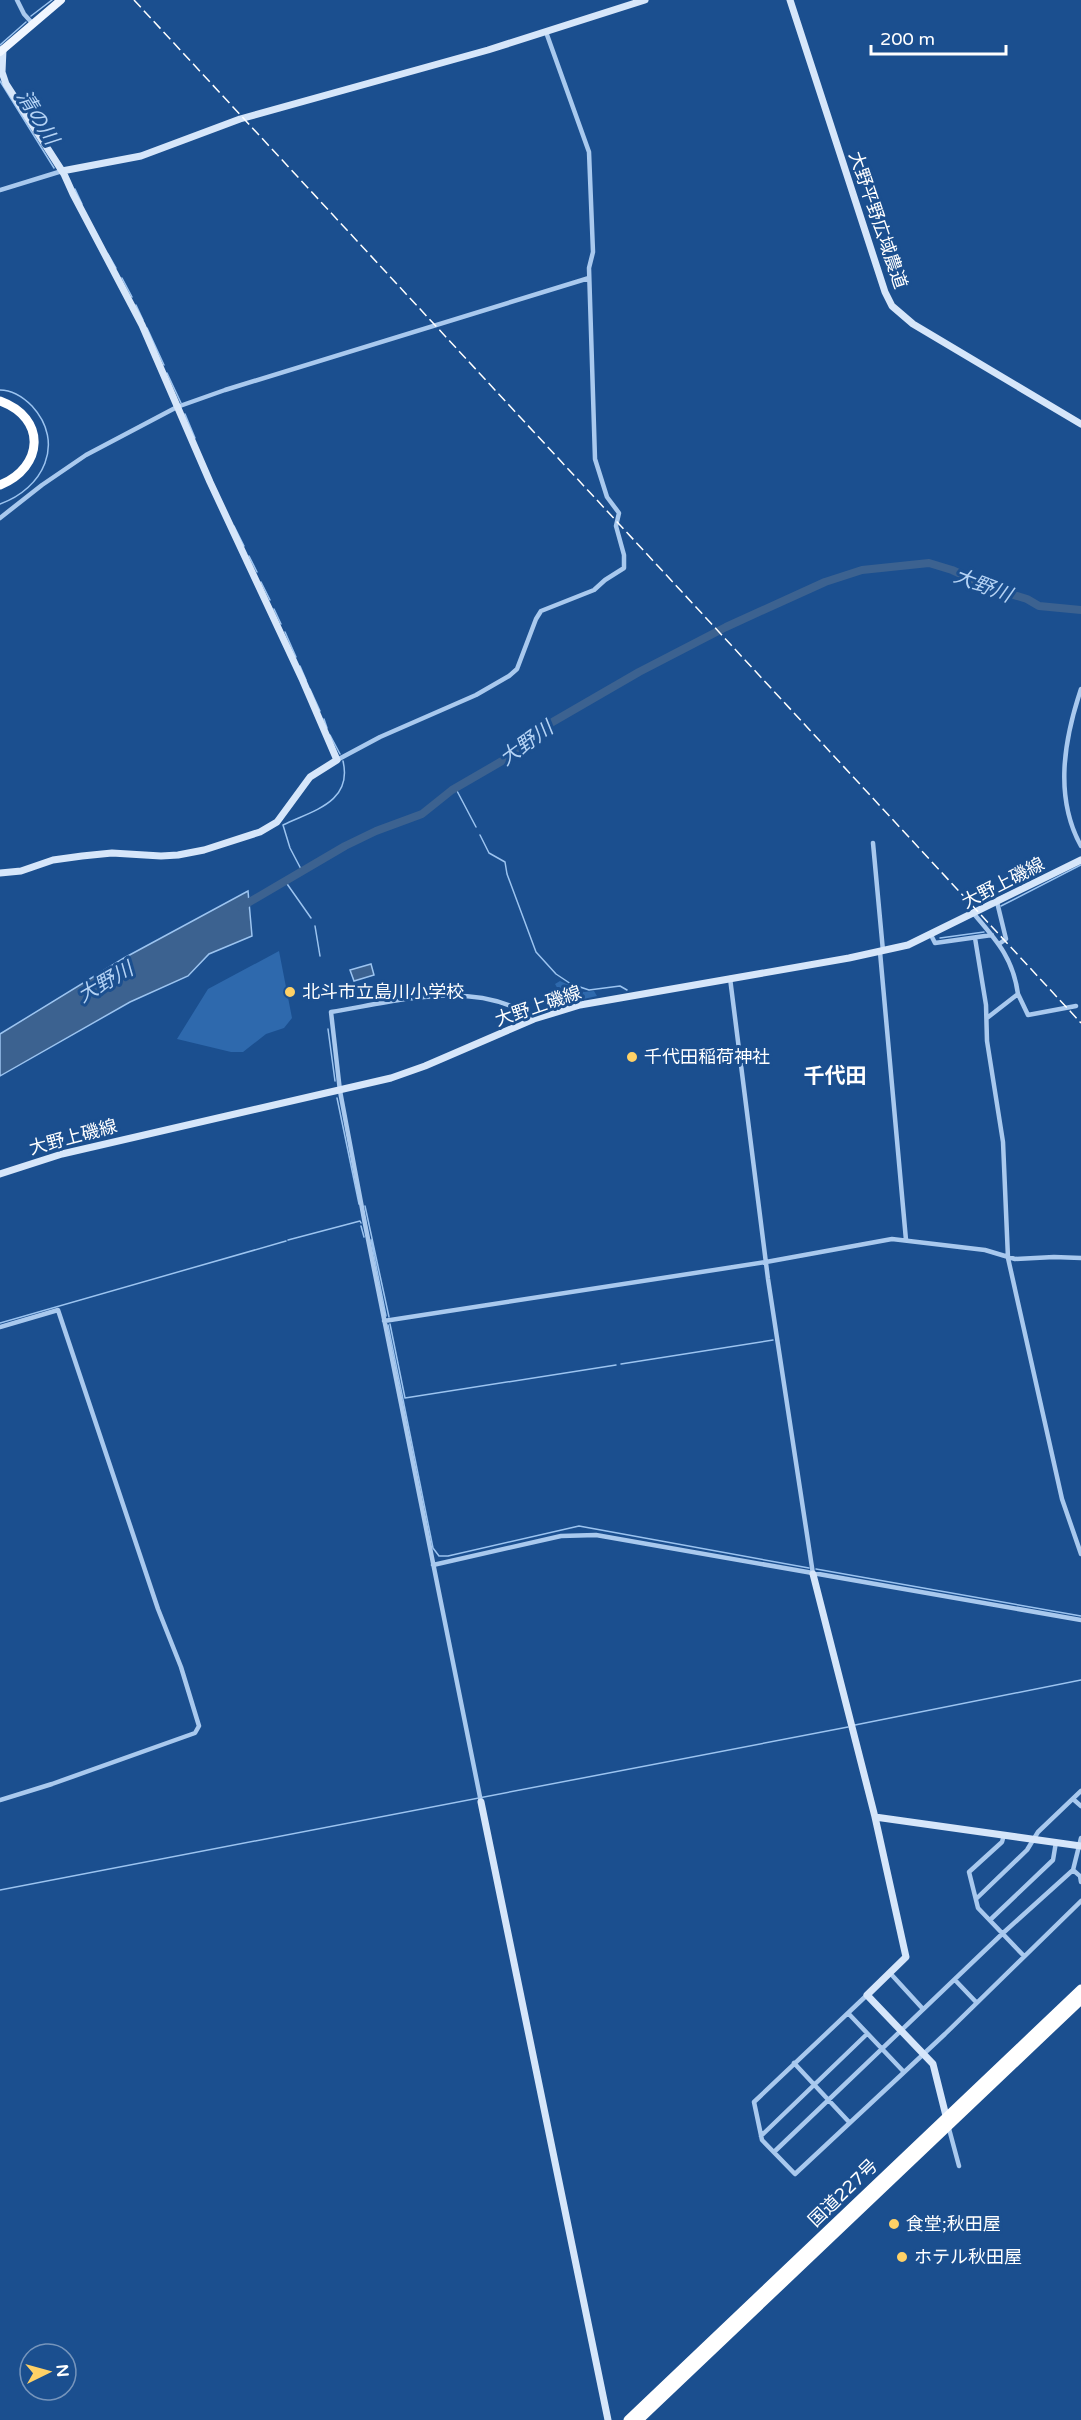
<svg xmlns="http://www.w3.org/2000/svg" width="1081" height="2420" font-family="'Varela Round','Noto Sans JP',sans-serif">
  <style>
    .green { fill: #2e69ad }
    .water { fill: #3c6290; stroke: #9cc4f0; stroke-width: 1.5 }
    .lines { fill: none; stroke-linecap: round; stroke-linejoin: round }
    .stream { stroke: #9cc4f0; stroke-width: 1.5 }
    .river { stroke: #3c6290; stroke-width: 8 }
    .street { stroke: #a9c9ee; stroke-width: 4.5 }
    .secondary { stroke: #d6e6fa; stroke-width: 7 }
    .primary { stroke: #f0f6ff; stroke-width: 8 }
    .highway { stroke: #fff; stroke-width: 9 }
    .rail { stroke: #fff; stroke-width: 1.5; stroke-dasharray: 10 4.5; stroke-linecap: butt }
    .poi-dot { fill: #ffd166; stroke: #1b4f8f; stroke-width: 2 }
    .labels { text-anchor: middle; stroke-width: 6; stroke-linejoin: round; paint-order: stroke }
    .street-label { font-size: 18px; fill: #fff; stroke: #1b4f8f }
    .poi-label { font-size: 18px; fill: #fff; stroke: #1b4f8f; text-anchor: start }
    .water-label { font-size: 20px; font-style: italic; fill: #b5d3f5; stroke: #1b4f8f }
    .quarter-label { font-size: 21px; font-weight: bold; fill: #fff; stroke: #1b4f8f }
  </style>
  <rect width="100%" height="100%" fill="#1b4f8f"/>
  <!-- green -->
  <path class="green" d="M279,951l13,67 -8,10 -18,6 -23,18h-12l-54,-13 31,-50z
    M560,981l24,11 10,-1 3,5 -31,7 -11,-19z"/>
  <!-- water -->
  <path class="water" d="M248,891l4,45 -43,18 -21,22 -58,26 -130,74v-42l124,-76z
    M371,964l3,11 -20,6 -4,-11z"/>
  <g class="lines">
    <!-- stream -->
    <path class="stream" d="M31,16l21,-16
      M0,45l26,-23
      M0,81l54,87
      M75,189l7,15
      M108,254l8,14
      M122,278l10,19
      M136,305l7,15
      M147,328l17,37
      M167,373l14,30
      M0,390c13,0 23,7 32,16 34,37 11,83 -32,98
      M185,414l10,24
      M234,526l10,20
      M249,556l8,16
      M261,582l9,18
      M274,609l7,15
      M285,632l11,25
      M300,666l6,14
      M310,689l10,22
      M324,719l3,9
      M330,735l10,19
      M456,789l20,38
      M480,835l9,18 16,9 2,12 29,78 20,22 15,10 18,6 31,-4 7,4
      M302,871l-12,-23 -7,-23c28,-14 70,-22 60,-64
      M285,881l26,37
      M1001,906l80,-41
      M315,926l5,30
      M940,938l44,-6
      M328,1029l7,52
      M337,1098l22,106
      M365,1206l24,111
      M361,1226l3,11
      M288,1240l72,-19 1,2
      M371,1240l15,76
      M0,1323l286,-82
      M390,1324l15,74 211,-33
      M388,1325l45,223 6,8h9l131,-30 230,42
      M621,1364l152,-24
      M816,1569l265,47
      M855,1725l226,-45
      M0,1890l848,-163"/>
    <!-- river -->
    <path class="river" d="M241,907l104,-61 31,-15 46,-17 30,-24 50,-29 35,-30 102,-59 87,-45 99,-45 37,-12 67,-7 23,7 42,19 33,10 12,7 42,4"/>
    <!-- street -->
    <path class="street" d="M17,0l7,14 9,10
      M0,190l62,-19
      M0,518l42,-33 44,-30 91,-48 48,-17 364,-112
      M1081,689c-17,51 -27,108 0,157
      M337,760l43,-23 96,-42 33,-19 8,-7 19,-50 5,-8 53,-21 11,-10 19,-12v-13l-8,-29 3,-13 -12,-16 -12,-38 -6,-191 4,-16 -4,-100 -43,-120
      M873,843l10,108
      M997,902l9,37 -7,5
      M974,914c23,27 39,44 44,80l-31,24
      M931,935l4,8 57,-8
      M975,938l11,67 1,36 16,101 5,116 54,241 19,55
      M880,952l26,288
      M730,978l38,301 45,295
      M1018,994l10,21 48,-9
      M384,1321l382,-59 126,-23 93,11 30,9 39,-2 27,1
      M0,1327l58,-17 100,299 23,58 18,59 -4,7 -143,51 -52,16
      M433,1565l128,-29 35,-1 485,85
      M1073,1799l8,7
      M481,1802l-116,-578 -25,-133 -9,-79c63,-10 146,-35 203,7
      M1004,1835l-2,7 -33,30 9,36 46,48
      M1073,1870l7,6 1,6
      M976,1899l51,-49 11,-18 43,-41
      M990,1920l63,-60 3,-18
      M890,1973l33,36
      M955,1980l21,22
      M867,1995l-113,107 8,38 33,34 150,-140 136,-133
      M848,2013l55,58
      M794,2063l55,59
      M948,2125l11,41
      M761,2136l106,-102
      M774,2152l228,-218 71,-64 8,-32"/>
    <!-- secondary -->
    <path class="secondary" d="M790,0l95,292 7,14 21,18 168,100
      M62,171l79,-15 99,-37 248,-69 157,-50
      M0,873l21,-2 32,-11 29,-4 30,-3 49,3 17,-1 26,-5 56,-18 17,-10 33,-45 27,-17 -34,-79 -93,-199 -68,-157 -69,-131 -9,-20 -58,-90 -4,-12 1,-23
      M0,1174l62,-20 329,-76 34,-12 109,-47 46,-14 269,-47 59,-13 173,-85
      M813,1574l62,243 206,29
      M481,1802l127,618
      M875,1817l31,140 -39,38 66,69 14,56"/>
    <!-- primary -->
    <path class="primary" d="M0,52l61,-52"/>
    <!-- highway -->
    <path class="highway" d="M0,401c47,17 44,66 0,84
      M628,2420l453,-431
      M639,2420l442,-420"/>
    <!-- rail -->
    <path class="rail" d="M134,0l947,1023"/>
  </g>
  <!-- markers -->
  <g class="poi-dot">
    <circle cx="290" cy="992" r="6"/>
    <circle cx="632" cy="1057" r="6"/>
    <circle cx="894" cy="2224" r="6"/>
    <circle cx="902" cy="2257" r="6"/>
  </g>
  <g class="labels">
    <!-- street labels -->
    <g class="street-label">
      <text transform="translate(878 220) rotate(71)" y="6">大野平野広域農道</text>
      <text transform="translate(1003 883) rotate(-27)" y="6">大野上磯線</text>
      <text transform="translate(538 1006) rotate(-19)" y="6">大野上磯線</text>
      <text transform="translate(73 1137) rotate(-15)" y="6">大野上磯線</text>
      <text transform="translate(843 2193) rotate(-44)" y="6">国道227号</text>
    </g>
    <!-- poi labels -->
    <g class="poi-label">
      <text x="302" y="998">北斗市立島川小学校</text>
      <text x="644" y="1063">千代田稲荷神社</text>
      <text x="906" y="2230">食堂;秋田屋</text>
      <text x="914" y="2263">ホテル秋田屋</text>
    </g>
    <!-- water labels -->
    <g class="water-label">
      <text transform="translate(38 117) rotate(58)" y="7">清の川</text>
      <text transform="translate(983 585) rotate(21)" y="7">大野川</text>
      <text transform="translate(526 743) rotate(-36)" y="7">大野川</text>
      <text transform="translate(105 982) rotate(-30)" y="7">大野川</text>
    </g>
    <!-- quarter labels -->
    <g class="quarter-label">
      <text x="835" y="1083">千代田</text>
    </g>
  </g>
  <!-- north arrow -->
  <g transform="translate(48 2372) rotate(85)"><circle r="28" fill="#1b4f8f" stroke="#7695bc" stroke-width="1.5"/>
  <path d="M0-4.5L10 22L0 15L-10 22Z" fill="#ffd166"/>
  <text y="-9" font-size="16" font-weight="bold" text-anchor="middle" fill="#ffffff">N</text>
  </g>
  <!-- scale -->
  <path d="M871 45v9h135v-9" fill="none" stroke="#ffffff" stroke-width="3"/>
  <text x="880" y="45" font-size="18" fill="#ffffff" stroke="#1b4f8f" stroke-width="4.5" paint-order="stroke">200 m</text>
</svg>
